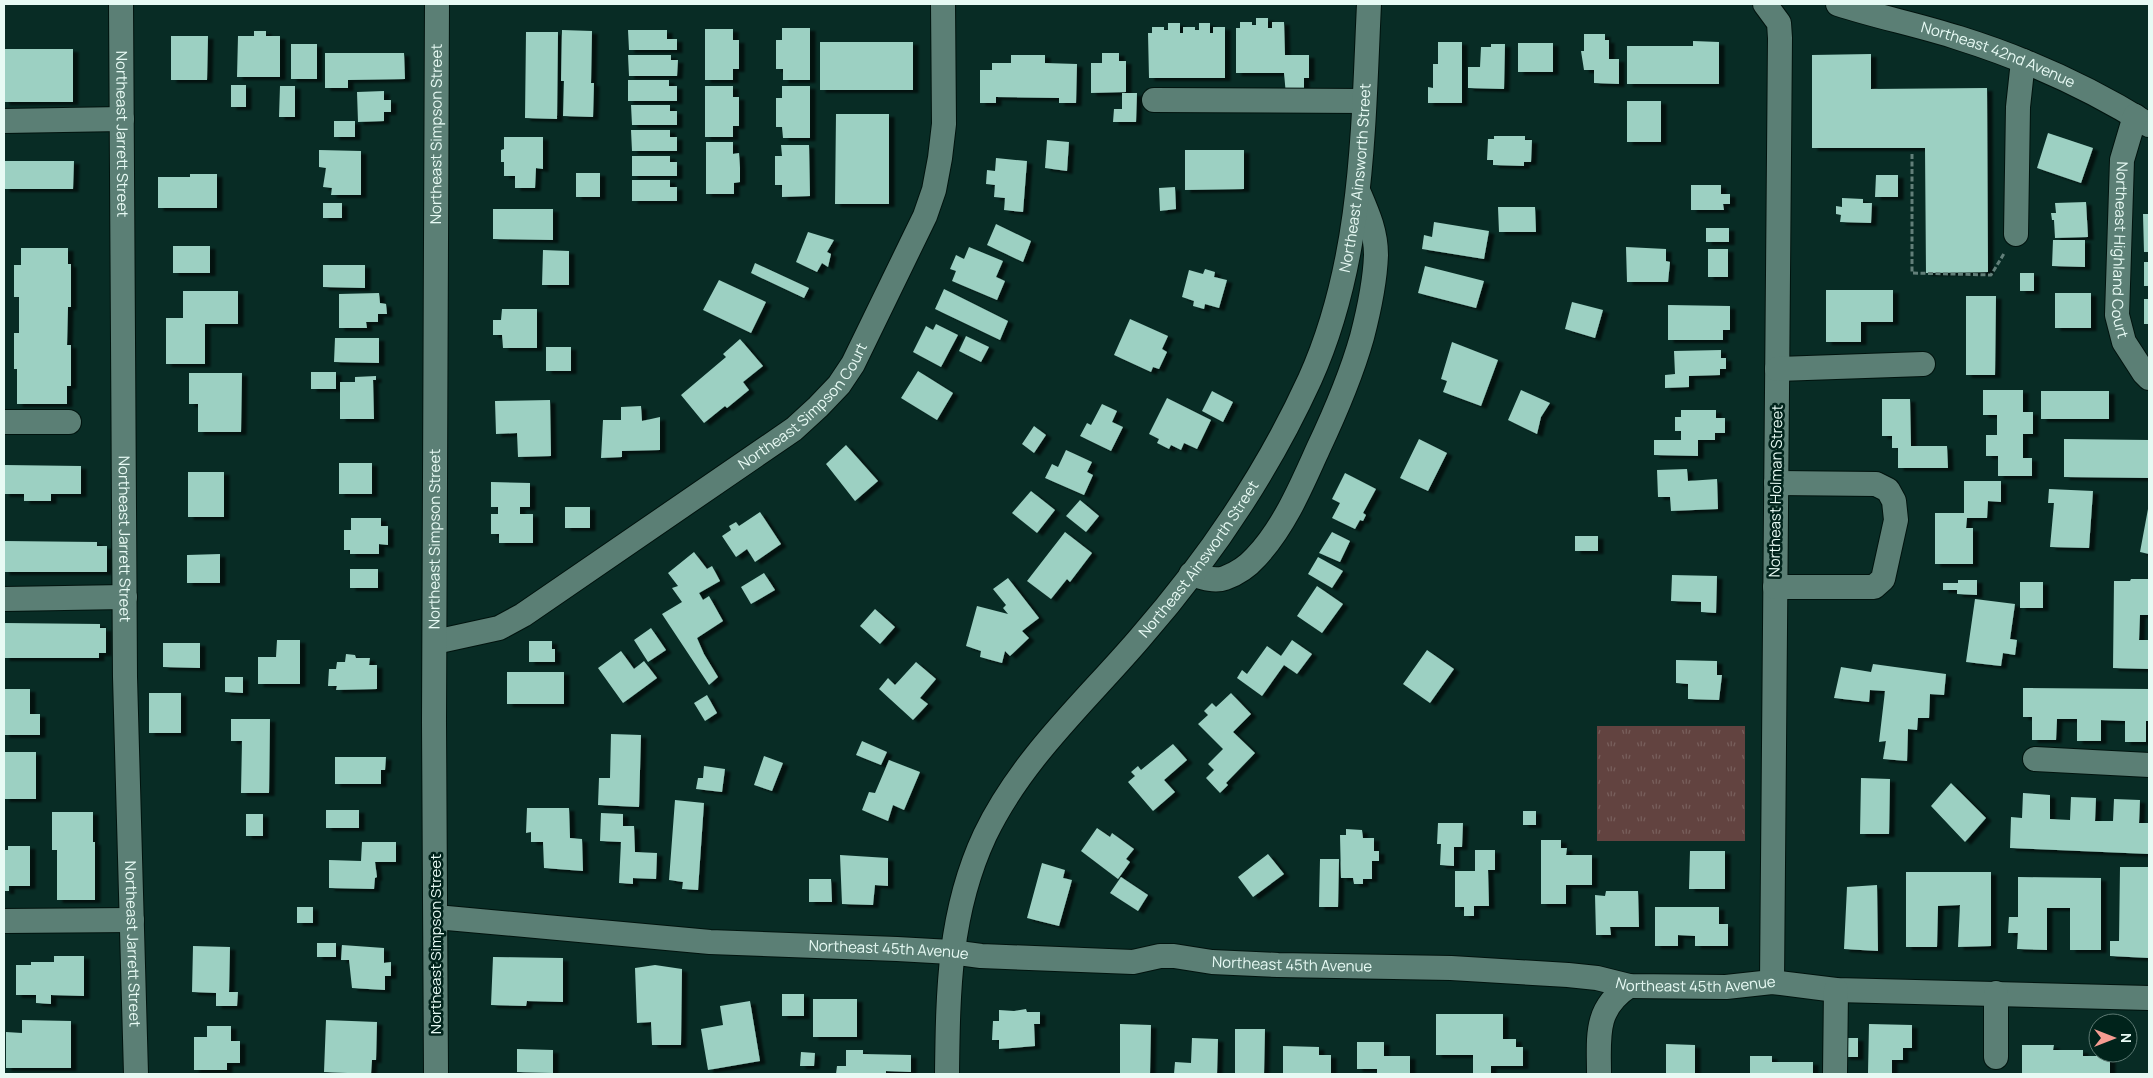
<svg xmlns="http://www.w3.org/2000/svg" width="2153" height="1078" font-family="Manrope,sans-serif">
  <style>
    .grass { fill: url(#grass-tufts) }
    .building { fill: #9cd0c2; filter: url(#shadow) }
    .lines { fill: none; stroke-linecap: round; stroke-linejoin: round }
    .minor-casing { stroke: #00130e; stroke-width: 26 }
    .path { stroke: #627f79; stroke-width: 3; stroke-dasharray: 5 2.5; stroke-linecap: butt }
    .minor { stroke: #5b7f75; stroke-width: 24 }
    .labels { text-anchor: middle; stroke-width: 5; stroke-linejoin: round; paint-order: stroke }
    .street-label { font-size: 15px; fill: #e7faf4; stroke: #00231b }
  </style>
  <defs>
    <pattern id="grass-tufts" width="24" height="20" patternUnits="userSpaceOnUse" patternTransform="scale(1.25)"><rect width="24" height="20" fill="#624340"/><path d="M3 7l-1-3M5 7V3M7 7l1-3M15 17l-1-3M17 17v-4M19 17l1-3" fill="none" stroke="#785f5c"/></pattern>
    <filter id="shadow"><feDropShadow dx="5.5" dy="3" stdDeviation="1" flood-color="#0009"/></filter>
  </defs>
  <rect width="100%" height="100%" fill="#082c25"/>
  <!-- grass -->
  <path class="grass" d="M1597,726h148v115h-148z"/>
  <!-- building -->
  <path class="building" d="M1256,18h12v10h4v-6h12l1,33h24v23h-5v17h-18l-2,-22h-48v-45h4v-6h12v3h4z
    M1168,23h12v10h3v-6h12v3h4v-7h11v10h3v-6h12v51h-76l-1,-45h4v-6h12v3h4z
    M782,28h28v52h-27v-11h-7v-29h6z
    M705,29h28v11h6v29h-6v11h-28z
    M562,30l30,1 -1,52h3l-1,34 -30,-1 1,-35h-3z
    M628,30h39v9h10v11h-48z
    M254,31h12v5h14v41h-43l1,-41h16z
    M526,32h32l-1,87 -32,-1z
    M1584,34h21v6h4v19h10v25l-25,-1v-13h-10l-3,-19h3z
    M171,36h37l-1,44h-36z
    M1693,41l26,1v42h-92v-38h66z
    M820,42h93v48h-93z
    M1438,42h24v61h-34v-16l5,1v-24h5z
    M1518,43h35v29h-35z
    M291,44h26v35h-26z
    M1491,44h14l-1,45 -36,-1v-21h12l1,-20h10z
    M4,49h69v53h-69z
    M325,53h79l1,26 -57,1v8h-23z
    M1102,53h17v8h7v31l-35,1v-30h11z
    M1871,54v35l116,-1 1,184 -62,1 -1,-125h-113v-93z
    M628,55h43v5h7l-1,16h-48z
    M1011,55h34v8l32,1 -1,39h-17v-5l-63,-1v6h-16v-33h12v-7h19z
    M628,80h41v6h8v15h-49z
    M231,85h15v22h-15z
    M280,86h15v31h-16z
    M705,86h28v11h6v29h-6v11h-28z
    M782,86h28v52h-27l-1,-11h-6v-29h6z
    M384,91v9h7v12h-7v9l-26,1 -1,-30z
    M1122,93h15l-1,29h-23l1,-13h8z
    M1627,101h34v41h-34z
    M631,105h39v6h7v14h-45z
    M836,114h53v90h-54z
    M334,121h21v16h-21z
    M631,130h39v7h7v14h-45z
    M2048,133l45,15 -12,35 -44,-15z
    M1494,136h31v4h7l-1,22h-7v4l-31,-1v-5h-6l1,-21h6z
    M504,137h39v32l-7,-1 -1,20h-20v-12h-11v-14h-3v-12l3,-1z
    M1047,140l22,2 -2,29 -22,-3z
    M706,142h27v12l6,-1 1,15v14l-6,1v11h-28z
    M781,145h28l1,51 -28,1v-12h-7v-29h7z
    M319,150l42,1v44h-30l1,-7 -9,-1 3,-19 -7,-1z
    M1185,150h59v39l-59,1z
    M632,156h38v6h7v14h-45z
    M996,158l31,3 -4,51 -19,-2 1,-12 -11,-1 1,-12 -9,-1 1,-14 8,1z
    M4,161h70l-1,28h-69z
    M576,173h24v24h-24z
    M190,174h27v34h-59v-31h32z
    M1876,175h22v22h-23z
    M632,180h38v7h7v14h-45z
    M1691,185h30v9h9v10h-7l1,6h-33z
    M1175,187l1,22 -16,2 -1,-23z
    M1842,198l21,1v4h9l-1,20 -31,-1 1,-7 -5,-1v-8l6,1z
    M2086,202l2,35 -33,1 -1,-18h-2l-1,-7h5l-1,-10z
    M323,203h19v15h-19z
    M1498,207h37l1,25h-37z
    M493,209h60v31l-60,-1z
    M2143,214h6v38h-5z
    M1434,222l55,9 -5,28 -62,-10 2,-14 8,2z
    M996,224l35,17 -8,21 -36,-17z
    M1706,228h23v14h-23z
    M808,232l26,8 -7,12 4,2 -3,13 -6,-4 -5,9 -21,-10z
    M2053,240h32v27l-33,-1z
    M173,246h37v27h-37z
    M969,247l34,14 -7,16 9,4 -8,19 -45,-19 4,-10 -6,-2 6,-14 8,4z
    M1626,247l40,2v12l4,1 -2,20h-41z
    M21,248h47v16h3v43h-3l-1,38h4v41h-4v18h-50v-35h-3v-36h5v-36h-5v-32h7z
    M1708,249h20v28h-20z
    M543,250l26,1v34h-27z
    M2144,262h5v24h-5z
    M755,263l54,25 -5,10 -53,-25z
    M323,265h42v23l-42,-1z
    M1425,266l59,15 -8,27 -58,-15z
    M1205,269l10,3 -1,5 13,3 -8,28 -14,-4 -1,5 -11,-3 1,-5 -12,-4 7,-27 14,4z
    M2020,273h14v18h-14z
    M719,280l47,22 -15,31 -48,-23z
    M944,289l64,32 -8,19 -65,-31z
    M1826,290h67v32h-32v20h-35z
    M183,291h55v33h-33v40h-39v-46h17z
    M379,293l1,10 6,1 1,10h-9v8h-12l1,6h-28v-34z
    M2055,293h36v35h-36z
    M1966,296h30l-1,79h-29z
    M2144,299h5v25h-5z
    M1572,302l31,8 -8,28 -30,-9z
    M1668,305l62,1v24h-7v10h-55z
    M502,309h35v39h-34l-1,-13h-9v-15h8z
    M1130,319l38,17 -6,13 5,3 -8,17 -6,-2 -2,5 -37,-17z
    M936,324l22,11 -17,32 -28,-15 13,-26 7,4z
    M966,336l23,11 -8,15 -22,-11z
    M335,338h44v25l-45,-1z
    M740,339l23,27 -20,16 6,8 -22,18 -2,-2 -21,17 -23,-28 45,-38 -3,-3z
    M1452,342l46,18 -17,46 -38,-14 4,-11 -6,-2z
    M546,347h25v24h-25z
    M1721,350v8h5v11h-6v6l-31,1v11l-24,1v-13l10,-1 -1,-23z
    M918,371l35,22 -16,27 -36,-22z
    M311,372h25v17h-25z
    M189,373h53l-1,59h-43v-28h-9z
    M376,376v4h-3l1,39h-34v-37h15v-5z
    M1521,390l29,13 -9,14 -4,17 -29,-14z
    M1983,390h40v22h10v22h-10v24h9v18h-34v-20h-12v-21h11v-20h-14z
    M1212,391l21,11 -10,20 -21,-11z
    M2041,391h68v28h-68z
    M1167,398l44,22 -14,29 -13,-6 -3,7 -10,-5 -2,4 -12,-6 2,-4 -10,-5z
    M1882,399h28l1,47h36l1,22h-50v-20h-6v-12h-10z
    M550,400l1,56 -33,1 -1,-24 -21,1 -1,-33z
    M1102,404l15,7 -5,11 11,5 -12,24 -31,-15 7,-13 4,2z
    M641,406l1,15 18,-4v33l-38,1v6l-21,1 2,-38h18v-13z
    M1681,410h35v8h9v15h-10v7h-17v16l-44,-1v-15h27v-9h-6v-14h6z
    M1034,426l12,9 -12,18 -12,-9z
    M1419,439l28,14 -19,38 -28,-13z
    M2064,439l85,1v38l-85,-1z
    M846,445l32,36 -23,20 -29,-37z
    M1066,450l26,12 -5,10 6,3 -9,20 -39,-17 7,-14 6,3z
    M339,463h33v31h-33z
    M4,465l77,1v28h-30v7h-27v-7h-20z
    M1687,469l1,12 29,-2 1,30 -47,2 -1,-14h-12l-1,-27z
    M188,472h36v45h-36z
    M1345,473l31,16 -13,24 3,2 -3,6 -3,-1 -5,9 -23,-11 8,-15 -8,-4z
    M1964,481h37v21l-13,-1 -1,17h-20l-1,10h7v36h-38v-51h29z
    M491,482l39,1v24h-10v7h13v29h-34v-9h-8v-20h7v-7h-7z
    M2049,489l44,2 -4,57 -39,-1 4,-44h-6z
    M1031,491l24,19 -18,23 -25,-20z
    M1080,500l19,16 -13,16 -20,-16z
    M565,507h25v21h-25z
    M2148,509h1v45l-9,-2z
    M760,512l21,32 -26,18 -8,-13 -11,8 -14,-21 9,-6 -2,-4 7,-4 3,4z
    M351,518h30v8h7v19l-9,-1v10h-29v-4h-6v-20h7z
    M1065,532l27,21 -22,29 -3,-3 -16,20 -24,-18z
    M1332,532l18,9 -10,21 -21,-9z
    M1575,536h23v15h-23z
    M4,541l93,1v4h10v26h-103z
    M694,552l13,17 5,-3 8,15 -21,12 4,7 6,-4 14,25 -26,17 7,16 14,23 -9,8 -47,-71 20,-12 -10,-14 6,-2 -10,-13z
    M220,554v29h-33v-28z
    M1318,557l25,14 -11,17 -24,-14z
    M350,569h28v19h-28z
    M764,573l11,17 -24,14 -10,-17z
    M1672,575l45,1 -1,37 -15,-1v-10l-30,-1z
    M1008,578l31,40 -17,13 7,7 -19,18 -5,-5 -3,12 -22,-6 1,-6 -15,-5 11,-40 31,8 -5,-6 3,-3 -13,-16z
    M2131,579h18v36h-9l-1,25h10v29l-36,-1 1,-87h16z
    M1958,580h19v15l-20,-1v-4h-14v-7h15z
    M2020,582h23v26h-23z
    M1317,586l26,18 -21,29 -25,-17z
    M1975,599l40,5 -5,35 7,1 -2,15 -12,-2 -2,13 -35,-4z
    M875,609l20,18 -15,17 -20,-18z
    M4,623l96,1v4h6v25h-7v5h-95z
    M651,628l15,22 -18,12 -14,-22z
    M277,640h23v44h-42v-27h18z
    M1292,640l20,14 -15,20 -13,-9 -22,31 -25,-18 5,-8 5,4 20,-28 14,10z
    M529,641h23v8h3v13h-26z
    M163,643h37v25l-37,-1z
    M1427,650l27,19 -24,34 -27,-19z
    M621,651l13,18 10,-8 13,17 -34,25 -25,-35z
    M346,654l9,1 1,3h14l-1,7h8v24l-41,1 1,-4h-9l1,-17h7l1,-7h8z
    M1676,660l41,1v14h5l-3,25 -31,-1v-15l-12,-1z
    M916,662l20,17 -16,19 8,6 -15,16 -34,-31 9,-11 7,7z
    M1873,664l73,10 -2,21 -14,-1 -1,24h-11l-1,12 -9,-1 -1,32 -24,-2 3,-18 -7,1 6,-51 -15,-1 -1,12 -35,-4 7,-31 30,5z
    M507,672h57v32h-57z
    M225,677h18v16l-18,-1z
    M2023,688l126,1v32h-3v21h-21v-21l-24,-1v21h-24v-22h-20l-1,21h-24v-23h-9z
    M4,689h26v25h10v21h-36z
    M149,693h32v40h-32z
    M1231,693l20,21 -18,18 22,21 -29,30 2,2 -8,8 -14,-15 8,-8 -6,-6 15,-15 -25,-25 10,-9 -4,-4 8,-8 4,4z
    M707,695l10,18 -12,8 -11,-18z
    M231,719h39l-1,74h-28l1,-52h-11z
    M611,734l30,1 -2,72 -41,-2 1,-27h11z
    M862,741l25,11 -6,13 -25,-10z
    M1173,744l14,16 -23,20 11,12 -22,19 -25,-29 7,-6 -4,-4 7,-6 3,4z
    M4,752h32v47h-32z
    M764,756l19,7 -11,28 -18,-6z
    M335,757h51l-1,13h-4v14h-46z
    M889,760l31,12 -16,38 -11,-5 -5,16 -26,-11 7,-18 6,1z
    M704,766l21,3 -3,23 -26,-3 2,-11h5z
    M1861,778l29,1 -1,55h-29z
    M1951,783l35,35 -21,24 -34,-36z
    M2023,793l27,2v24l20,1 1,-23 25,1 -1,23h18l1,-22 26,1 -1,23h10v31l-139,-6 1,-31 11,1z
    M675,800l29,3 -6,87 -16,-1 1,-7 -14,-2z
    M527,808h42l1,30 12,1 1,32 -39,-3 -1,-26h-12v-10l-5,1z
    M326,810h33v18h-33z
    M1523,811h13v14h-13z
    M52,812h41v30h2v58h-38v-50h-5z
    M601,813l22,1v12h11l1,26 22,1 -1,26 -23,-1v6l-14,-1 2,-41 -21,-1z
    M246,814h17v22h-17z
    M1438,823h25l-1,24h-8v19l-14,-1 1,-21h-4z
    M1097,828l13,9 2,-4 22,16 -8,10 4,3 -12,17 -37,-28z
    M1346,829l16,1 1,8h11v13h5v10h-7v18h-9v5h-9l-1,-6h-12l-1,-43h6z
    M1541,840h20v8h6l-1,7h26v30h-26v19h-25z
    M362,842h34v20h-21l2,15 -2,1 -1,11 -45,-1v-28l32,1z
    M8,846h22v40h-21v5h-5v-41h4z
    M1475,850h20v20h-7l1,36h-15v10h-10v-9h-9v-36h20z
    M1690,851h35v38h-36z
    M1268,854l16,20 -31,23 -15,-20z
    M840,855l48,3v28l-13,-1 -2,20 -31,-1z
    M1320,859h19l-1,48h-19z
    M1042,863l23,7 -2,8 9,2 -13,46 -32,-8z
    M2120,867h29v91l-39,-2v-15h9z
    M1906,872h85v74l-33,1 2,-42 -22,1 -1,41h-31z
    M1121,877l27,18 -10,16 -28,-18z
    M2018,877l83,1v72h-31v-42h-23v42l-30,-1 1,-16h-10l1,-16h9z
    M809,879h22l1,23h-23z
    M1877,885l1,66 -34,-2 3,-62z
    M1606,891h32l1,36h-29l1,8h-15l-1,-40 10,1z
    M297,907h16v16h-16z
    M1655,907h64v17h9v22h-33v-10l-17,-1v11h-23z
    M317,943h19v14h-19z
    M342,945l42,3v15l7,-1v14h-6v14l-33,-2 -3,-28h-8z
    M193,946l37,1 -1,45h9l-1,14h-21v-13l-24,-1z
    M54,956h30v40l-33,-1v9l-15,-1v-8h-20v-30h15v-3h23z
    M493,957l70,1v44l-36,-1 -1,5 -35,-1z
    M655,965l27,4 -1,76h-29l-1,-23 -14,1 -2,-55z
    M782,994h22v22h-22z
    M813,999h44v38h-44z
    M750,1001l10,60 -52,9 -7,-41 22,-4 -3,-19z
    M1026,1009l1,3h13v12h-6l1,22 -36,3v-9h-7l1,-19h6v-11l15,1z
    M1436,1014h67v25h13v8h7v19h-32v8h-18v-19h-37z
    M22,1020l49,1v47h-65v-36l16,1z
    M326,1020l51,2 -1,38h-4l-1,14 -47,-2z
    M1120,1024l31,1 -1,49h-30z
    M1869,1024l43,1v23h-9v12h-11v13h-24z
    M207,1026h24v15h9v22h-13v7h-33v-33h13z
    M1235,1029h30l-1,45h-29z
    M1192,1038l26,1 -1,35h-43l1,-12 16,1z
    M1844,1038h14v19h-14z
    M1357,1042h27v14h26v18h-33v-5h-20z
    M1666,1044l29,1v29h-29z
    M2022,1045h32l-1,5h30v6h27v18h-88z
    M1283,1046l36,1v8h12v19h-48z
    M517,1049l36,1v23l-36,-1z
    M846,1050h17v4l48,1v17l-25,-1v3h-50l1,-8h9z
    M801,1052l14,1 -1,13h-14z
    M1750,1056h22v6h41v12h-63z"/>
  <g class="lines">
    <defs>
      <g id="minor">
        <path id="s1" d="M121,4l4,673 11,397"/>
        <path d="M1765,4l14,19 1,15 -8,944"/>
        <path id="s2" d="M1838,4c40,13 81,21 121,34 67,21 131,50 190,87"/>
        <path d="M1154,100l210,1"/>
        <path id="s3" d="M2135,116l-13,44 -5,155 7,27 20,31 5,5"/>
        <path d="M4,121l118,-2"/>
        <path d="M2016,234l2,-127 5,-46"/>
        <path d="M1777,369l146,-5"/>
        <path d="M4,422h65"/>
        <path d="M1191,574c10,3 23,8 34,4 11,-4 23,-12 31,-21 28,-30 45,-70 62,-108 17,-36 33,-73 44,-112 7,-27 13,-55 14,-82 0,-23 -8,-41 -17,-62"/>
        <path d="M1775,587h99l9,-8 13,-59 -2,-19 -6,-11 -12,-6 -100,-1"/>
        <path d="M4,599l121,-2"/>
        <path id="s4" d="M435,642l64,-14 24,-13 271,-186 24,-22 21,-22 14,-21 72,-148 9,-26 6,-32 4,-34 -1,-120"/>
        <path d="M2035,759l114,6"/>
        <path id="s5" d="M436,917l274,25 187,7 54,3 30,4 152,6 27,-6h14l38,6 66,3 173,3 117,7 29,3 32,8 97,1 46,-5 64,8 313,8"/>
        <path d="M4,921l128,-1"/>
        <path d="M1996,1057v-64"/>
        <path id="s6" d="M436,1074l-2,-352 3,-718"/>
        <path id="s7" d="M947,1074c1,-84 2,-162 38,-239 37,-77 101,-134 155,-197 68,-78 127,-165 170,-259 53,-118 53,-248 59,-375"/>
        <path d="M1599,1074c0,-37 -5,-65 30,-88"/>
        <path d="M1835,1074l1,-84"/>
      </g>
    </defs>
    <!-- minor casing -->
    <use href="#minor" class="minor-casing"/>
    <!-- path -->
    <path class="path" d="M1912,154v119l79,2 14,-23"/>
    <!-- minor -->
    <use href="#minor" class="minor"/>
  </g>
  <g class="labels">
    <!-- street labels -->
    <g class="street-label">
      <text dy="5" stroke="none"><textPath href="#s2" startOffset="168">Northeast 42nd Avenue</textPath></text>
      <text dy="5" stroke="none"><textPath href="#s1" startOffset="130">Northeast Jarrett Street</textPath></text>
      <text dy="5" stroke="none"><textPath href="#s6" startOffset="940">Northeast Simpson Street</textPath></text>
      <text dy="5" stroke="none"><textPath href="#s7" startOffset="1014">Northeast Ainsworth Street</textPath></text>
      <text dy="5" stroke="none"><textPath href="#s3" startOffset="136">Northeast Highland Court</textPath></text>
      <text dy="5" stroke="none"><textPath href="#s4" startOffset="444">Northeast Simpson Court</textPath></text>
      <text transform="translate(1776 491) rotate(-89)" y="5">Northeast Holman Street</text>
      <text dy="5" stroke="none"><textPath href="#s1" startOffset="535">Northeast Jarrett Street</textPath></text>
      <text dy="5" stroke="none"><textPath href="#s6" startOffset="535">Northeast Simpson Street</textPath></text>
      <text dy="5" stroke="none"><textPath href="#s7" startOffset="594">Northeast Ainsworth Street</textPath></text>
      <text dy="5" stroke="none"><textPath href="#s1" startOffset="940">Northeast Jarrett Street</textPath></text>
      <text transform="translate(436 944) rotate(-90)" y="5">Northeast Simpson Street</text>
      <text dy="5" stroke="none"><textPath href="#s5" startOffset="454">Northeast 45th Avenue</textPath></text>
      <text dy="5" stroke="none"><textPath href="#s5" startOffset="859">Northeast 45th Avenue</textPath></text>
      <text dy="5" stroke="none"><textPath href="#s5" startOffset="1264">Northeast 45th Avenue</textPath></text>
    </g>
  </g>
  <!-- border -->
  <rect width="2153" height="1078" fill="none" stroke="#e7faf4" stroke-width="10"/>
  <!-- north arrow -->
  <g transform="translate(2113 1038) rotate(90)"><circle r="24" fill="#00231b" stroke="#5c7972"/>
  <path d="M0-4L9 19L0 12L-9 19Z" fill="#f59c92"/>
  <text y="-8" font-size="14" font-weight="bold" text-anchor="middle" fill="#e7faf4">N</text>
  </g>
</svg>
